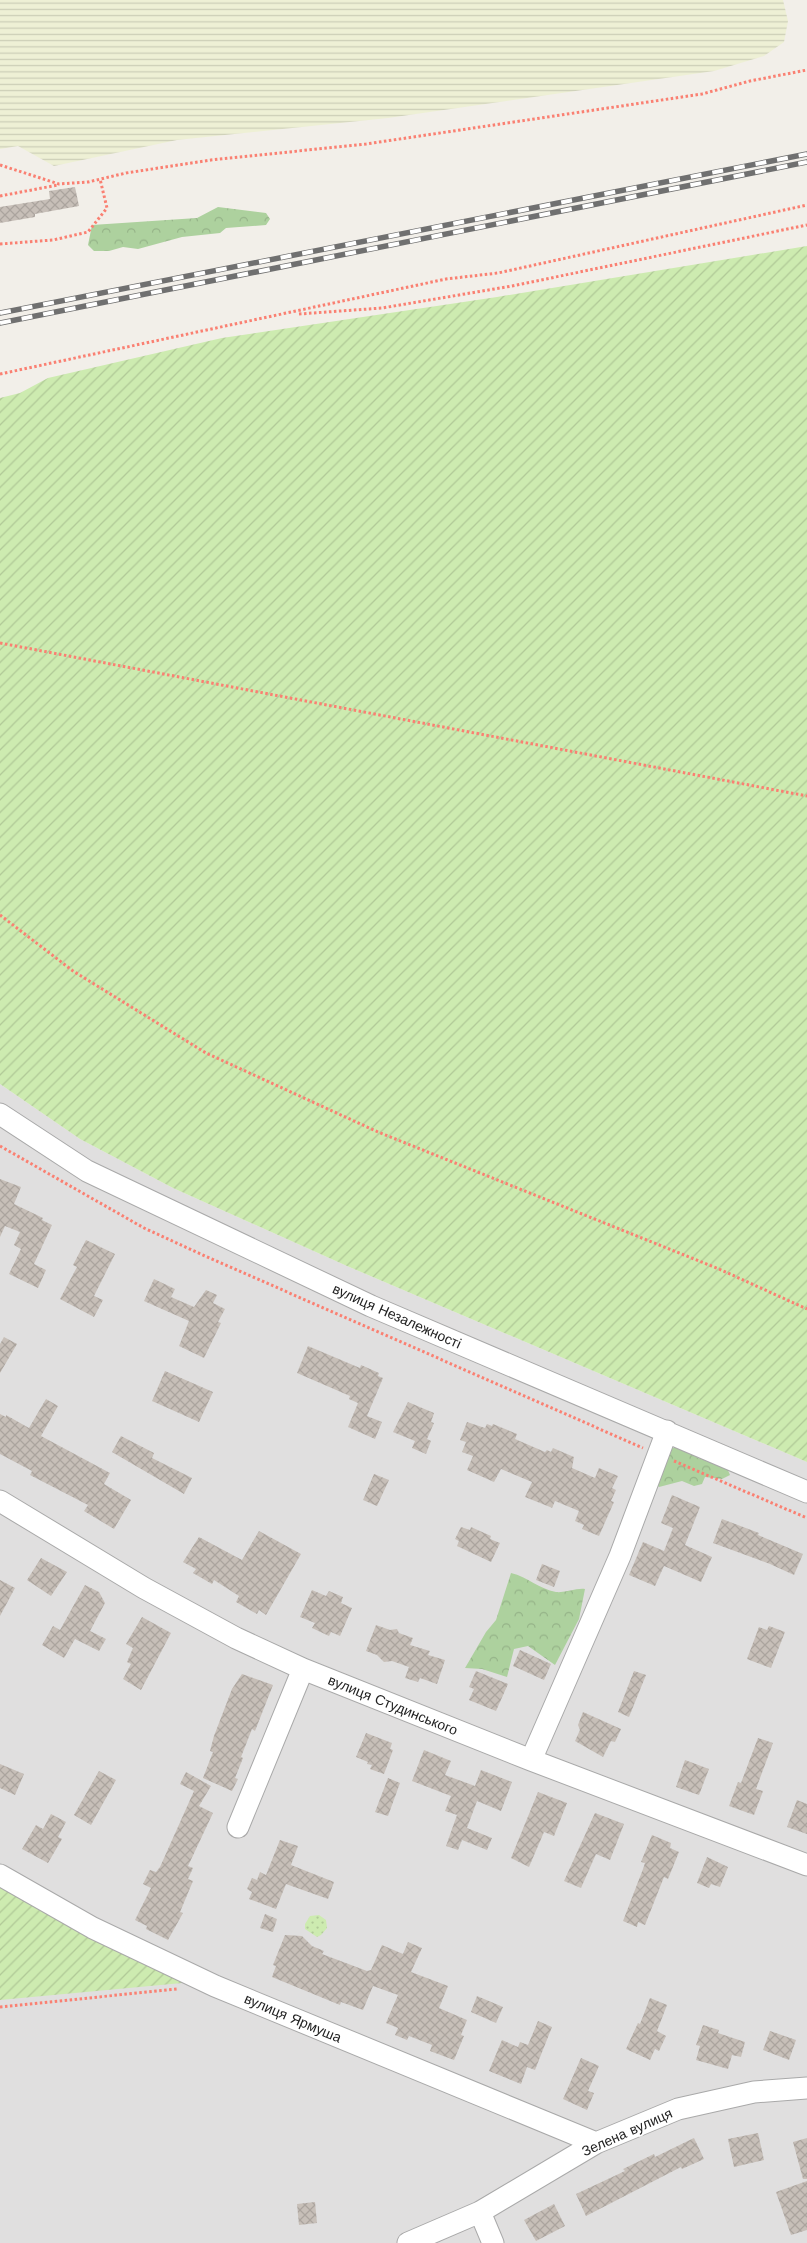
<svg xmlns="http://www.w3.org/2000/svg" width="807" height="2243" font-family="'Work Sans',sans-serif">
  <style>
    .residential { fill: #e0dfdf }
    .farmland { fill: url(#farmland-rules) }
    .grass { fill: url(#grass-dots) }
    .forest { fill: url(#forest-crowns) }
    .garden { fill: url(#garden-furrows) }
    .building { fill: url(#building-cross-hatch) }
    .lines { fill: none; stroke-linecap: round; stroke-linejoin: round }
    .minor-casing { stroke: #a9a9a9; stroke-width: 23 }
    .path { stroke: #fa8072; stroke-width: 3; stroke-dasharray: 2.5 2.5; stroke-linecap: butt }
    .minor { stroke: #fff; stroke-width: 21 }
    .rail-casing { stroke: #707070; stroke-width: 5.5 }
    .rail { stroke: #fff; stroke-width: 4; stroke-dasharray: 11; stroke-linecap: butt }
    .labels { text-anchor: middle; stroke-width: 4; stroke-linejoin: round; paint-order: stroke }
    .street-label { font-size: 14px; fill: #222; stroke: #fff }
  </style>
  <defs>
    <pattern id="farmland-rules" width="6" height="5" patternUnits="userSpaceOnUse" patternTransform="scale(1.25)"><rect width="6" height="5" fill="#eef0d5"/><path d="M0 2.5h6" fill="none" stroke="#ccceb7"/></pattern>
    <pattern id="grass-dots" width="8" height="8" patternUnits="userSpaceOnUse" patternTransform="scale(1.25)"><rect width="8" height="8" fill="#cdebb0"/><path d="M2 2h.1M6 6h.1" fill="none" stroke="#b0c997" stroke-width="1.8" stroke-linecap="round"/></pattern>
    <pattern id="forest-crowns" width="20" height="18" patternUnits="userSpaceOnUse" patternTransform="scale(1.25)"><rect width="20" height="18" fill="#add19e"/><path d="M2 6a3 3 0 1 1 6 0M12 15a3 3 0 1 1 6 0" fill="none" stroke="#95b388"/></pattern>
    <pattern id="garden-furrows" width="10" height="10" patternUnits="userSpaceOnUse" patternTransform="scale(1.25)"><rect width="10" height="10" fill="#cdebb0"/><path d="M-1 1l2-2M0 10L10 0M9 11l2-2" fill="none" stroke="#b0c997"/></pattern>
    <pattern id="building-cross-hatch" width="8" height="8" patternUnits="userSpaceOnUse" patternTransform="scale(1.25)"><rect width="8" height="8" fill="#c7bfb8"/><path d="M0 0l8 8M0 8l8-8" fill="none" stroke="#aba49e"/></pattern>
  </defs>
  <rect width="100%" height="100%" fill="#f2efe9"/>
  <!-- residential -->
  <path class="residential" d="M0,1084l80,55 93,49 174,78 460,196v781h-807z"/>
  <!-- farmland -->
  <path class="farmland" d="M0,0h783l5,21 -4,21 -20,14 -50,15 -326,47 -211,22 -123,26 -36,-20 -18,3z"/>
  <!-- grass -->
  <path class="grass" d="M319,1915l7,5 1,8 -6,7 -4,2 -12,-8v-5l5,-8z"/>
  <!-- forest -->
  <path class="forest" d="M218,207l48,6 4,6 -4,6 -40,3 -6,5 -38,4 -44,12 -15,-2 -14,4h-15l-6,-6 4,-20 105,-7z
    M668,1448h11l19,10 29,10 3,7 -8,4 -17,-2 -3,7 -8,2 -12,-5 -23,6 -2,-2z
    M511,1573c17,4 28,16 45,19 10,1 19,-4 29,-3l-6,30 -24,46 -27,-19 -14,3 -7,28 -25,-8 -17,-1 21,-36 10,-12z"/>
  <!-- garden -->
  <path class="garden" d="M807,246v1216l-460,-196 -174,-78 -93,-49 -80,-55v-686l20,-5 28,-15 174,-40 275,-41z
    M0,1884l193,98 -193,18z"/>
  <!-- building -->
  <path class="building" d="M75,187l4,19 -44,8v3l-35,6v-16l50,-8 -1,-8z
    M0,1179l21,8 -7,17 29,14 -1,2 10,5 -18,39 12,6 -8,18 -29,-14 12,-25 -7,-4 6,-13 -15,-6 -5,11z
    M86,1240l29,14 -21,42 9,4 -9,17 -34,-18 17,-32 -4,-2z
    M154,1279l21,10 -4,8 23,10 12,-17 11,5 -4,8 12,6 -7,13 3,1 -17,35 -25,-12 10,-25 -45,-20z
    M4,1337l13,7 -17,29v-29z
    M308,1346l52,22 1,-3 18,8 -1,3 5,2 -16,38 15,6 -7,17 -27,-12 10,-24 -9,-4 1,-3 -53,-23z
    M165,1371l48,21 -14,30 -47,-21z
    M46,1399l12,7 -17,30 69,37 -6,11 27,16 -17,29 -30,-18 4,-6 -58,-30 2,-4 -32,-17v-40l6,3v-2l23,13z
    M408,1402l26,11 -3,9 3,1 -7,16 4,2 -5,13 -14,-6 3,-7 -22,-9z
    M467,1422l18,6 2,-4 5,2 1,-2 24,10 -2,5 30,13 2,-2 4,2 2,-4 21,9 -2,11 23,10 4,-10 19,8 -6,12 4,2 -5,11 3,1 -15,34 -17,-7 2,-4 -9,-4 4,-10 -24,-10 -3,7 -2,-1 -25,-10 7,-15 -31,-13 -7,13 -27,-12 6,-14 -11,-4 4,-10 -6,-2z
    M121,1436l33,17 -2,5 40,20 -8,16 -72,-42z
    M374,1474l15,6 -12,26 -14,-6z
    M672,1495l28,12 -15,38 27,12 -11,25 -37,-16 -9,20 -26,-11 14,-33 21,9 9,-23 -12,-5z
    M722,1519l37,14 -1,2 45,19 -9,21 -24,-11 -57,-21z
    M461,1527l9,3 1,-3 20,9 -1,3 10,4 -9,19 -34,-16 2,-5 -4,-2z
    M259,1531l42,23 -35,61 -7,-5 -2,4 -21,-12 3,-6 -25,-16 -2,4 -19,-11 3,-4 -13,-7 16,-25 43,23z
    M41,1558l26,14 -16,24 -24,-16z
    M542,1564l18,7 -6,16 -18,-7z
    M0,1580l15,8 -15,28z
    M85,1585l14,7 6,11 -15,28 16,8 -7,12 -24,-12 -11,19 -22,-13 11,-19 7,4z
    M312,1590l14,6 3,-5 14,6 -2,6 11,5 -12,28 -9,-4 -2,4 -17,-8 3,-5 -15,-6z
    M142,1617l29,16 -30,57 -18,-11 8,-15 -4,-2 6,-14 -7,-4z
    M376,1625l14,5 7,-1 2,4 14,5 -3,7 20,6 -2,4 17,5 -8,24 -17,-6 -2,4 -13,-4 4,-11 -17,-6 -8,1 -7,-7 -11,-4z
    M769,1626l16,6 -14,36 -24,-9 12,-32 8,3z
    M520,1650l31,14 -7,16 -31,-14z
    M476,1671l32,13 -12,27 -27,-11 5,-11 -5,-2z
    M634,1671l12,4 -17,42 -11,-5z
    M242,1674l31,11 -18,46 -3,-2 -11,28 2,1 -8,20 3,1 -6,12 -29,-13 10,-26 -3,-1 4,-15 18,-47z
    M583,1712l38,17 -6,13 -4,-1 -8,16 -28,-16 5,-11 -2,-5z
    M366,1733l26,10 -2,6 3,1 -9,24 -14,-5 2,-4 -5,-1 1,-2 -12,-5z
    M758,1738l15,5 -17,46 7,2 -9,24 -25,-9 9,-24 3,1z
    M424,1750l27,11 -6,14 30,11 6,-16 31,12 -11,29 -24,-10 -10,27 25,10 -5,12 -25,-10 -4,10 -12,-4 11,-31 -12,-4 6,-15 -39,-15z
    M685,1760l24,9 -10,26 -23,-8z
    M0,1764l24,10 -9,21 -15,-7z
    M99,1771l17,9 -25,45 -17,-10z
    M186,1772l25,14 -12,20 14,7 -25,53 5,2 -5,11 5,2 -13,31 3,1 -15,27 -22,-11 1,-3 -12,-6 16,-32 -8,-4 7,-14 6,2 4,-5 34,-76 -14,-7z
    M388,1778l12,5 -12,33 -13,-4z
    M538,1792l29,11 -13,33 -10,-4 -15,35 -18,-9z
    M797,1800l10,4v30l-20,-7z
    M595,1813l29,11 -14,36 -14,-6 -15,34 -17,-7z
    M51,1814l15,8 -8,15 4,2 -14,24 -26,-14 14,-24 7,4z
    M652,1835l19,8 -1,5 9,4 -11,27 -4,-2 -19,48 -7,-3 -1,5 -14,-6 20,-52 2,-6 -4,-1z
    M280,1840l18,6 -7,19 43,17 -6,17 -42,-15 -10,25 -27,-10 3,-7 -5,-3 5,-11 5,2 3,-8 6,3z
    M707,1857l21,10 -8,20 -9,-3 -2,4 -12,-5z
    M265,1914l12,5 -4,13 -13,-4z
    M285,1935l17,1 10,10 12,5 -2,3 45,17 4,-1 11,-25 21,9 5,-12 14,6 -11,24 37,14 -9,22 28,12 -6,15 3,1 -10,24 -24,-9 2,-6 -23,-9 -2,4 -12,-5 3,-7 -12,-5 12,-28 -25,-9 -10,24 -22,-8 -1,3 -68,-28 4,-11 -3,-1z
    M477,1996l26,11 -7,16 -25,-11z
    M650,1998l17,7 -10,26 9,5 -7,15 -4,-2 -5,11 -24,-11 12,-26 2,1z
    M538,2021l14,6 -17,43 -8,-3 -6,17 -32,-13 13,-31 16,7 2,-5 8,3z
    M703,2025l16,5 -1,3 27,9 -4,15 -9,-2 -4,14 -32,-9 4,-14 -4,-1z
    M770,2031l26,9 -7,20 -26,-10z
    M581,2058l18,8 -11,25 6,2 -7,17 -24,-11z
    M758,2133l6,27 -30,7 -6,-28z
    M694,2138l10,21 -22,10 -1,-2 -95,49 -10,-22 49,-23 -2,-2 31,-15 1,3z
    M807,2138v41h-4l-10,-37z
    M807,2181v49l-16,5 -15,-43z
    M315,2202l2,21 -18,2 -2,-21z
    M554,2204l11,22 -29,15 -12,-21z"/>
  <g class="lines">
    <defs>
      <path id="minor" d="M0,1114l87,57 284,135 436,186
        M0,1501l144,87 92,50 67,31 228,91 276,105
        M531,1760l89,-204 47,-125
        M238,1827l65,-158
        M0,1875l93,53 122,58 381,157
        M480,2212l13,31
        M408,2243l72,-31 116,-69 82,-34 76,-17 53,-4"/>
    </defs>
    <!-- minor casing -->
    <use href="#minor" class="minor-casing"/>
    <!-- path -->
    <path class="path" d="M0,165l59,19 29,-2 38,-9 85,-13 155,-16 336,-50 48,-13 57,-11
      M0,196l58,-11
      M0,244l53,-4 35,-8 19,-24 -7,-29
      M299,314l83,-6 130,-22 295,-61
      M0,374l446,-95 52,-6 309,-68
      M0,643l807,153
      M0,915l73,56 133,82 172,79 341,137 88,40
      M0,1146l144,82 61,28 438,192
      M674,1461l133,57
      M0,2007l177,-18"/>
    <!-- minor -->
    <use href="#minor" class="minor"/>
    <defs>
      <path id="rail" d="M0,313l807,-159
        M0,323l807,-161"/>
    </defs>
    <!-- rail casing -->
    <use href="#rail" class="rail-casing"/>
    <!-- rail -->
    <use href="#rail" class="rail"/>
  </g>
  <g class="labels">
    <!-- street labels -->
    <g class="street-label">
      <text transform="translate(397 1316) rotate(24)" y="5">вулиця Незалежності</text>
      <text transform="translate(393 1705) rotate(22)" y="5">вулиця Студинського</text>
      <text transform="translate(293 2018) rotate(23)" y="5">вулиця Ярмуша</text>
      <text transform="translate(627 2132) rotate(-24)" y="5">Зелена вулиця</text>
    </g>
  </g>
</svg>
